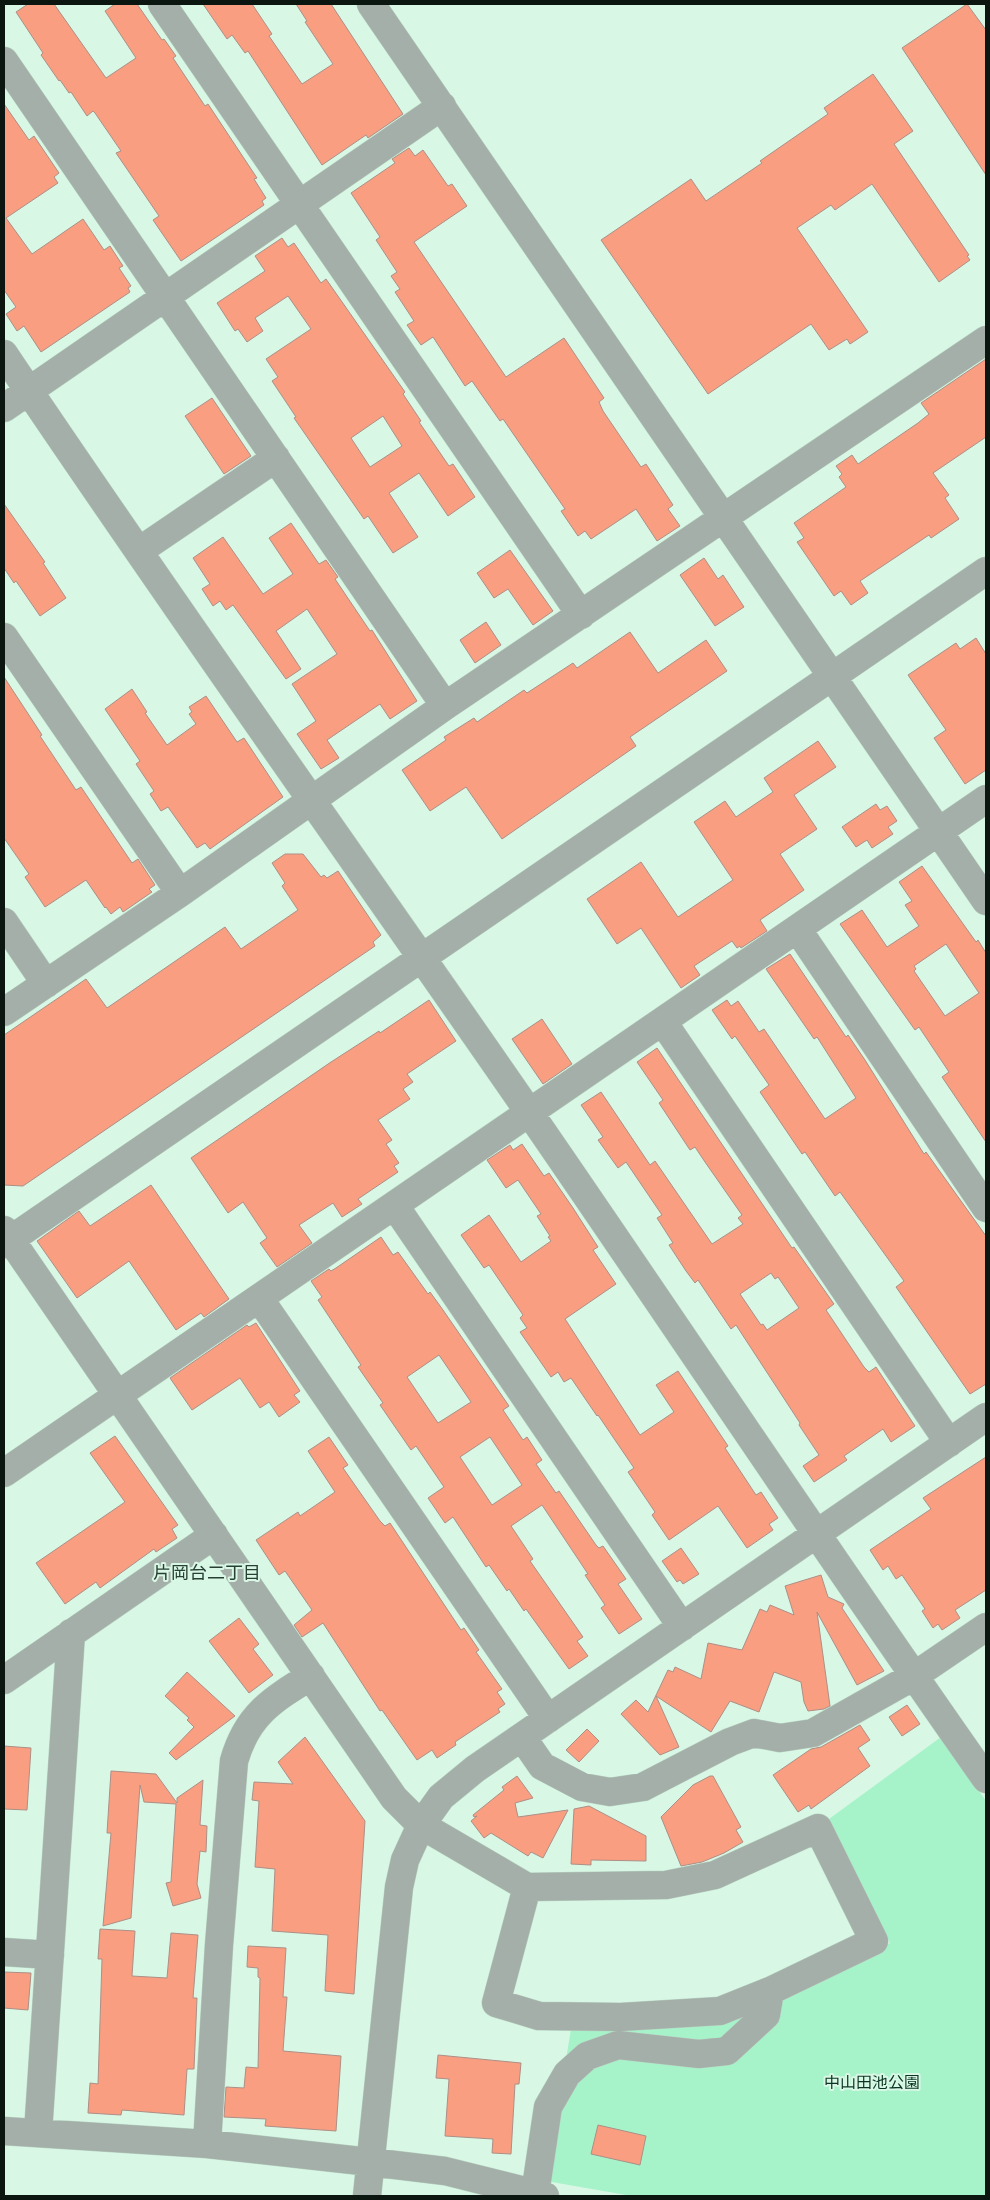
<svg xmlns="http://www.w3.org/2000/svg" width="990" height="2200" font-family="Cabin,'Noto Sans JP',sans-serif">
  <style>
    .green { fill: #a6f3ca }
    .building { fill: #f99e80; stroke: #ad8f86; fill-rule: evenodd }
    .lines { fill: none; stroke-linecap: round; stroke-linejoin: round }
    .minor-casing { stroke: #b8d3c3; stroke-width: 29 }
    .minor { stroke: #a3afa8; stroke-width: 28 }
    .labels { text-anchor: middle; stroke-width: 4; stroke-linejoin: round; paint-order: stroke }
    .park-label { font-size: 16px; fill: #093522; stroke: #d9f7e5 }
    .neighbourhood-label { font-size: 18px; fill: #284033; stroke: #d9f7e5 }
  </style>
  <rect width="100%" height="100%" fill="#d9f7e5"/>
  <!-- green -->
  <path class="green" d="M941,1737l45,64v395h-354l-86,-15 25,-152 231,-39 88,-47 -61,-124z"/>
  <!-- building -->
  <path class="building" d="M28,4h26l52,74 30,-20 -31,-47 10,-7h22l25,36 2,-1 12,17 -3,2 32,48 3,-2 49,74 -3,1 12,19 -4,3 2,4 -83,56 -28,-41 6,-4 -43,-63 5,-2 -26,-38 -2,-2 -6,5 -16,-24 -2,1 -9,-13 -1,1 -18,-26 2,-2 -27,-41z
    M203,4h49l20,30 -3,2 33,48 31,-20 -28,-42 2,-1 -11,-17h35l72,110 -35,24 -2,-3 -44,30 -74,-114 -3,2 -13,-18 -5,4z
    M967,4l19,26v145l-84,-127z
    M873,74l40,57 -19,13 75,111 -2,1 3,4 -31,22 -67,-98 -37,26 -4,-5 -34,23 71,104 -18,12 -3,-5 -18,11 -18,-26 -103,70 -107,-154 90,-61 15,22 56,-38 -2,-2 68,-47 -4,-6z
    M4,104l25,36 5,-4 25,37 -5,4 4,6 -52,35 26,36 51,-35 21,31 6,-4 13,20 -4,2 12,18 -3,2 2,4 -89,60 -17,-26 -7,5 -11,-17 10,-7 -12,-17z
    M409,148l6,8 8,-6 25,36 4,-2 15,22 -53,36 92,135 58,-39 40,60 -5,4 4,9 38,56 5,-3 27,41 -5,4 12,17 -23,15 -21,-32 -45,30 -6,-8 -7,5 -17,-25 4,-2 -62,-90 -3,2 -28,-40 -7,5 -32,-49 -12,8 -14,-20 7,-4 -19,-29 5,-3 -9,-13 6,-4 -21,-32 4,-3 -29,-44 44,-30 -3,-4z
    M282,238l6,9 6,-4 27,40 5,-4 79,113 -2,2 18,27 -2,1 30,44 4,-2 22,33 -27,19 -29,-43 -30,20 29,44 -25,16 -25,-37 -4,3 -70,-101 2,-1 -24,-36 6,-4 -12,-18 45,-30 -23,-33 -33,22 8,13 -16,11 -9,-13 -3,2 -18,-28 48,-32 -10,-15zM383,416l19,30 -32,21 -19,-29z
    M986,359v78l-53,36 16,22 -4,3 14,21 -28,19 -2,-3 -69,46 8,12 -17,12 -10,-14 -7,5 -37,-54 7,-4 -10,-15 52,-36 -7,-10 3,-3 -6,-8 16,-11 6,9 60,-41 11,-9 -8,-11z
    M212,398l39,58 -27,18 -39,-58z
    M4,504l41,58 -2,1 23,35 -26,18 -24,-35 -2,2 -10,-15z
    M291,523l28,41 7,-4 12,17 -3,2 35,52 2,-1 45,71 -27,18 -10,-15 -53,36 12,18 -18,11 -24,-35 19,-13 -24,-37 45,-30 -30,-45 -31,22 25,38 -15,10 -53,-74 -7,5 -6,-9 -7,5 -11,-17 8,-5 -17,-26 30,-21 40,57 30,-20 -24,-36z
    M510,550l43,61 -20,14 -25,-36 -14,9 -17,-25z
    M704,558l14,21 5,-4 21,32 -29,19 -35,-51z
    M486,622l15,23 -26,18 -15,-23z
    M630,632l28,41 48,-33 21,31 -97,66 6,9 -134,93 -36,-52 -36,24 -28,-41 44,-30 -2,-3 30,-19 3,4 47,-32 3,3 46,-30 4,5z
    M976,638l10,16v116l-21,14 -31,-46 12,-8 -38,-55 48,-32 4,6z
    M4,677l38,58 -2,1 36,54 5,-3 51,76 6,-4 17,26 -6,4 3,3 -29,20 -3,-5 -9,7 -5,-7 -1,1 -19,-28 -41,27 -20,-30 4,-3 -25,-36z
    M132,689l15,23 -2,1 22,32 29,-21 -7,-10 3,-2 -3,-5 17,-11 31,46 7,-4 39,59 -73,52 -5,-6 -8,5 -29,-41 -7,4 -11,-17 4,-3 -18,-27 4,-3 -35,-52z
    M818,741l18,26 -42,28 23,34 -37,25 24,36 -44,30 7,11 -26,17 -1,-2 -3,2 -5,-7 -38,25 6,9 -19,13 -40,-60 -24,16 -30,-45 54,-37 37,55 55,-37 -39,-58 31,-21 11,16 37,-25 -9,-14z
    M876,804l4,6 7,-4 10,15 -9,6 5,7 -21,14 -5,-8 -11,7 -14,-20z
    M285,854h18l18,23 3,-2 3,3 11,-7 43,64 -8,7 2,4 -352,240 -19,-1v-150l82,-56 21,29 118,-81 16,22 57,-39 -16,-24 3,-3 -13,-20z
    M922,866l54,76 2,-2 8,13v189l-44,-65 7,-5 -30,-45 -4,3 -75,-106 22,-14 25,37 32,-21 -14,-21 7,-4 -13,-19zM946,944l33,49 -34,23 -31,-45 2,-2 -2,-3z
    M790,954l56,83 2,-2 17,25 59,94 2,-2 60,84v148l-16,10 -74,-107 8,-6 -64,-89 -5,4 -30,-44 -3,2 -42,-62 9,-7 -34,-49 -3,3 -20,-29 15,-10 4,6 7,-5 21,31 5,-3 61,90 31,-21 -39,-61 -3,2 -48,-70z
    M429,1000l27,41 -49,33 6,8 -10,7 7,10 -32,21 14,20 -6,4 13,19 -5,3 4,6 -40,27 4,5 -20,13 -9,-14 -34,22 13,18 -35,24 -17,-24 7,-5 -24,-36 -15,11 -37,-55 140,-96 48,-31 1,2z
    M542,1019l30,45 -29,20 -31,-45z
    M657,1048l135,200 2,-1 40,57 -8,6 38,57 5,5 7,-5 39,59 -24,16 -8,-13 -39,27 3,4 -33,22 -11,-16 16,-11 -20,-30 1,-2 -64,-98 -5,4 -33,-49 -3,3 -9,-12 -17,-26 4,-2 -16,-25 5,-3 -36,-53 -8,6 -20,-28 5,-3 -22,-32 20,-13 49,73 5,-4 57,83 31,-20 -5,-6 4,-3 -37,-53 -10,-15 -5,3 -31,-47 4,-3 -26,-38zM771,1273l4,6 3,-2 21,31 -32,22 -4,-6 -2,1 -21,-31z
    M522,1144l22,32 5,-3 24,35 25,39 -5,3 23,34 -51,35 2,3 73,113 34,-23 -18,-27 22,-14 50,75 -3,2 31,47 5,-3 17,26 -9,6 4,6 -26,18 -29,-42 -49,34 -17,-25 3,-3 -27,-40 6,-4 -36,-53 -1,1 -26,-38 -7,4 -6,-10 -7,5 -31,-45 7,-4 -7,-10 3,-3 -34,-50 -5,3 -23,-33 28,-20 32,47 30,-21 -3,-4 2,-1 -13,-20 4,-2 -23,-34 -12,8 -19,-28 23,-15 3,5z
    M151,1185l78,114 -25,18 -3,-4 -25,17 -47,-69 -52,37 -40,-57 42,-30 11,15z
    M381,1237l12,18 5,-3 30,42 2,-2 13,18 66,96 -6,4 20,30 4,-3 15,23 -6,4 20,29 3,-2 37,54 3,3 4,-2 23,33 -8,5 24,35 -23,15 -18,-26 4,-3 -20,-30 3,-1 -46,-69 -31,21 22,33 -3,2 53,76 -6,4 11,15 -19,13 -43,-60 -2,2 -15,-22 -2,2 -18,-26 -3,2 -33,-50 -8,6 -17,-25 16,-11 -28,-41 -5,4 -31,-45 3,-2 -25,-36 3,-2 -43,-65 4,-3 -11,-16 18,-12 2,2 5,-3zM439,1355l32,47 -33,21 -31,-46zM490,1437l32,48 -30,20 -32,-48z
    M256,1323l44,68 -6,4 6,7 -21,15 -10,-15 -9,6 -20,-30 -48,32 -22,-32 77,-53 2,2z
    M115,1436l63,89 -6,4 5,9 -21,14 -2,-3 -54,39 -4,-6 -31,22 -29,-41 89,-61 -35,-49z
    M329,1437l19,28 -5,3 37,53 5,5 5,-3 71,107 3,-2 15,22 -3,2 26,37 -5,3 8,12 -7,5 2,3 -45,30 1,3 -19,13 -5,-8 -15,10 -35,-50 -2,1 -57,-88 -21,14 -8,-12 18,-15 -27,-39 -6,4 -23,-35 42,-28 2,4 35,-24 -27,-41z
    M986,1457v133l-31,20 5,8 -18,12 -4,-6 -5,4 -11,-17 3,-2 -23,-34 -6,4 -8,-13 -5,4 -13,-20 61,-41 -8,-11z
    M681,1548l18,26 -16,10 -3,-4 -3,2 -15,-21z
    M821,1575l7,22 16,7 -2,4 42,63 -27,14 -40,-73 13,94 -6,3 -16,2 -4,-9 -3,-20 -27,-10 -15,40 -29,-11 -19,31 -55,-36 23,51 -19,8 -39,-41 15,-14 12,12 20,-42 5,2 2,-5 26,12 7,-36 34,7 18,-41 7,3 3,-7 24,10 -9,-29z
    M239,1618l20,26 -6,5 20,26 -24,18 -40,-52z
    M187,1672l48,44 -59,44 -7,-7 25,-26 -7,-7 2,-2 -24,-22z
    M907,1705l13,19 -18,12 -13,-19z
    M860,1725l10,15 -12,8 12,18 -59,43 -2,-4 -11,7 -25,-37 38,-26 10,-2z
    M587,1729l12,12 -20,21 -13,-12z
    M305,1737l60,84 -11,173 -29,-3 3,-56 -56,-4 3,-62 -20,-2 4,-66 -7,-1 2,-18 39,2 -15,-22z
    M4,1746l27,2 -4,62 -23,-1z
    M111,1771l45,3 21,29v-5l26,-18 -3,45 7,1 -1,26 -6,-1 -3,33 4,14 -28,8 -7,-23 5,-1 5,-78 -32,-2 -4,-17 -9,133 -28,8 8,-93h-4z
    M517,1776l16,22 -18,5 3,14 50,-7 -25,48 -12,-6 -3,4 -37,-23 -7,5 -13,-17 6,-5 -3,1 -1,-2 31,-25 -2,-3z
    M710,1776h3l28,51 -5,3 7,12 -19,11 -22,9 -21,4 -20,-49 32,-32z
    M589,1806l57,30v25l-55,-1v5l-20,-1 3,-55z
    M100,1929l35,2 -3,45 35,2 4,-45 27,2 -5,63h4l-3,71h-7l-3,46 -62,-5 -1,5 -33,-2 2,-30 8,1 4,-125h-4z
    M248,1946l38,2 -3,49h4l-4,54 58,5 -5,75 -71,-5 1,-7 -42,-2 2,-30 18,1 2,-21 12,1 2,-90 -2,-1v-9l-11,-1z
    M4,1972l27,1 -3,37 -24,-2z
    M438,2055l83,8 -2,21h-4l-4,70 -19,-1 1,-14 -48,-3 4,-57 -13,-1z
    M598,2125l48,11 -6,29 -49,-11z"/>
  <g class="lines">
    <defs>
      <path id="minor" d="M162,4l419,611
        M371,4l615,897
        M4,61l441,645
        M4,354c171,255 350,505 525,758 153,222 302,447 457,667
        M4,408l438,-302
        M139,551l137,-93
        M4,637l176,256
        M4,922l42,62
        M798,930l188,278
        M4,1012l176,-119 265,-187 541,-366
        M663,1022l286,421
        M395,1206l287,421
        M4,1230l390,568 27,27 -16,35 -6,27 -32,309
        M4,1244l982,-673
        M259,1298l289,421
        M4,1473l982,-674
        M4,1680l210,-145
        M522,1737l20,29 40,21 28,5 33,-5 87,-45 24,-9 26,5 33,-5 101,-57 72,-49
        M527,1887l-31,116 43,13 82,1 99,-6 50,-20 104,-50 -56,-113 -103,47 -49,10 -139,2 -106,-62 20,-28 34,-28 511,-352
        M4,1952l46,3
        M4,2131l203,13 163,18 75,9 100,25
        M38,2133l33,-500
        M207,2144l12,-199 15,-184c13,-46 38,-61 77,-85
        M535,2194l13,-87 19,-33 20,-18 31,-11 81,9 28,-3 39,-36 4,-24"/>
    </defs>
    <!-- minor casing -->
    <use href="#minor" class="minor-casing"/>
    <!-- minor -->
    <use href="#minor" class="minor"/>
  </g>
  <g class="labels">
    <!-- park labels -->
    <g class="park-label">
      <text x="872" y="2088">中山田池公園</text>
    </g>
    <!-- neighbourhood labels -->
    <g class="neighbourhood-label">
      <text x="207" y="1579">片岡台二丁目</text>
    </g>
  </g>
  <!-- border -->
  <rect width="990" height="2200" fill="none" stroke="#0b1610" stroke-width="10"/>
</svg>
